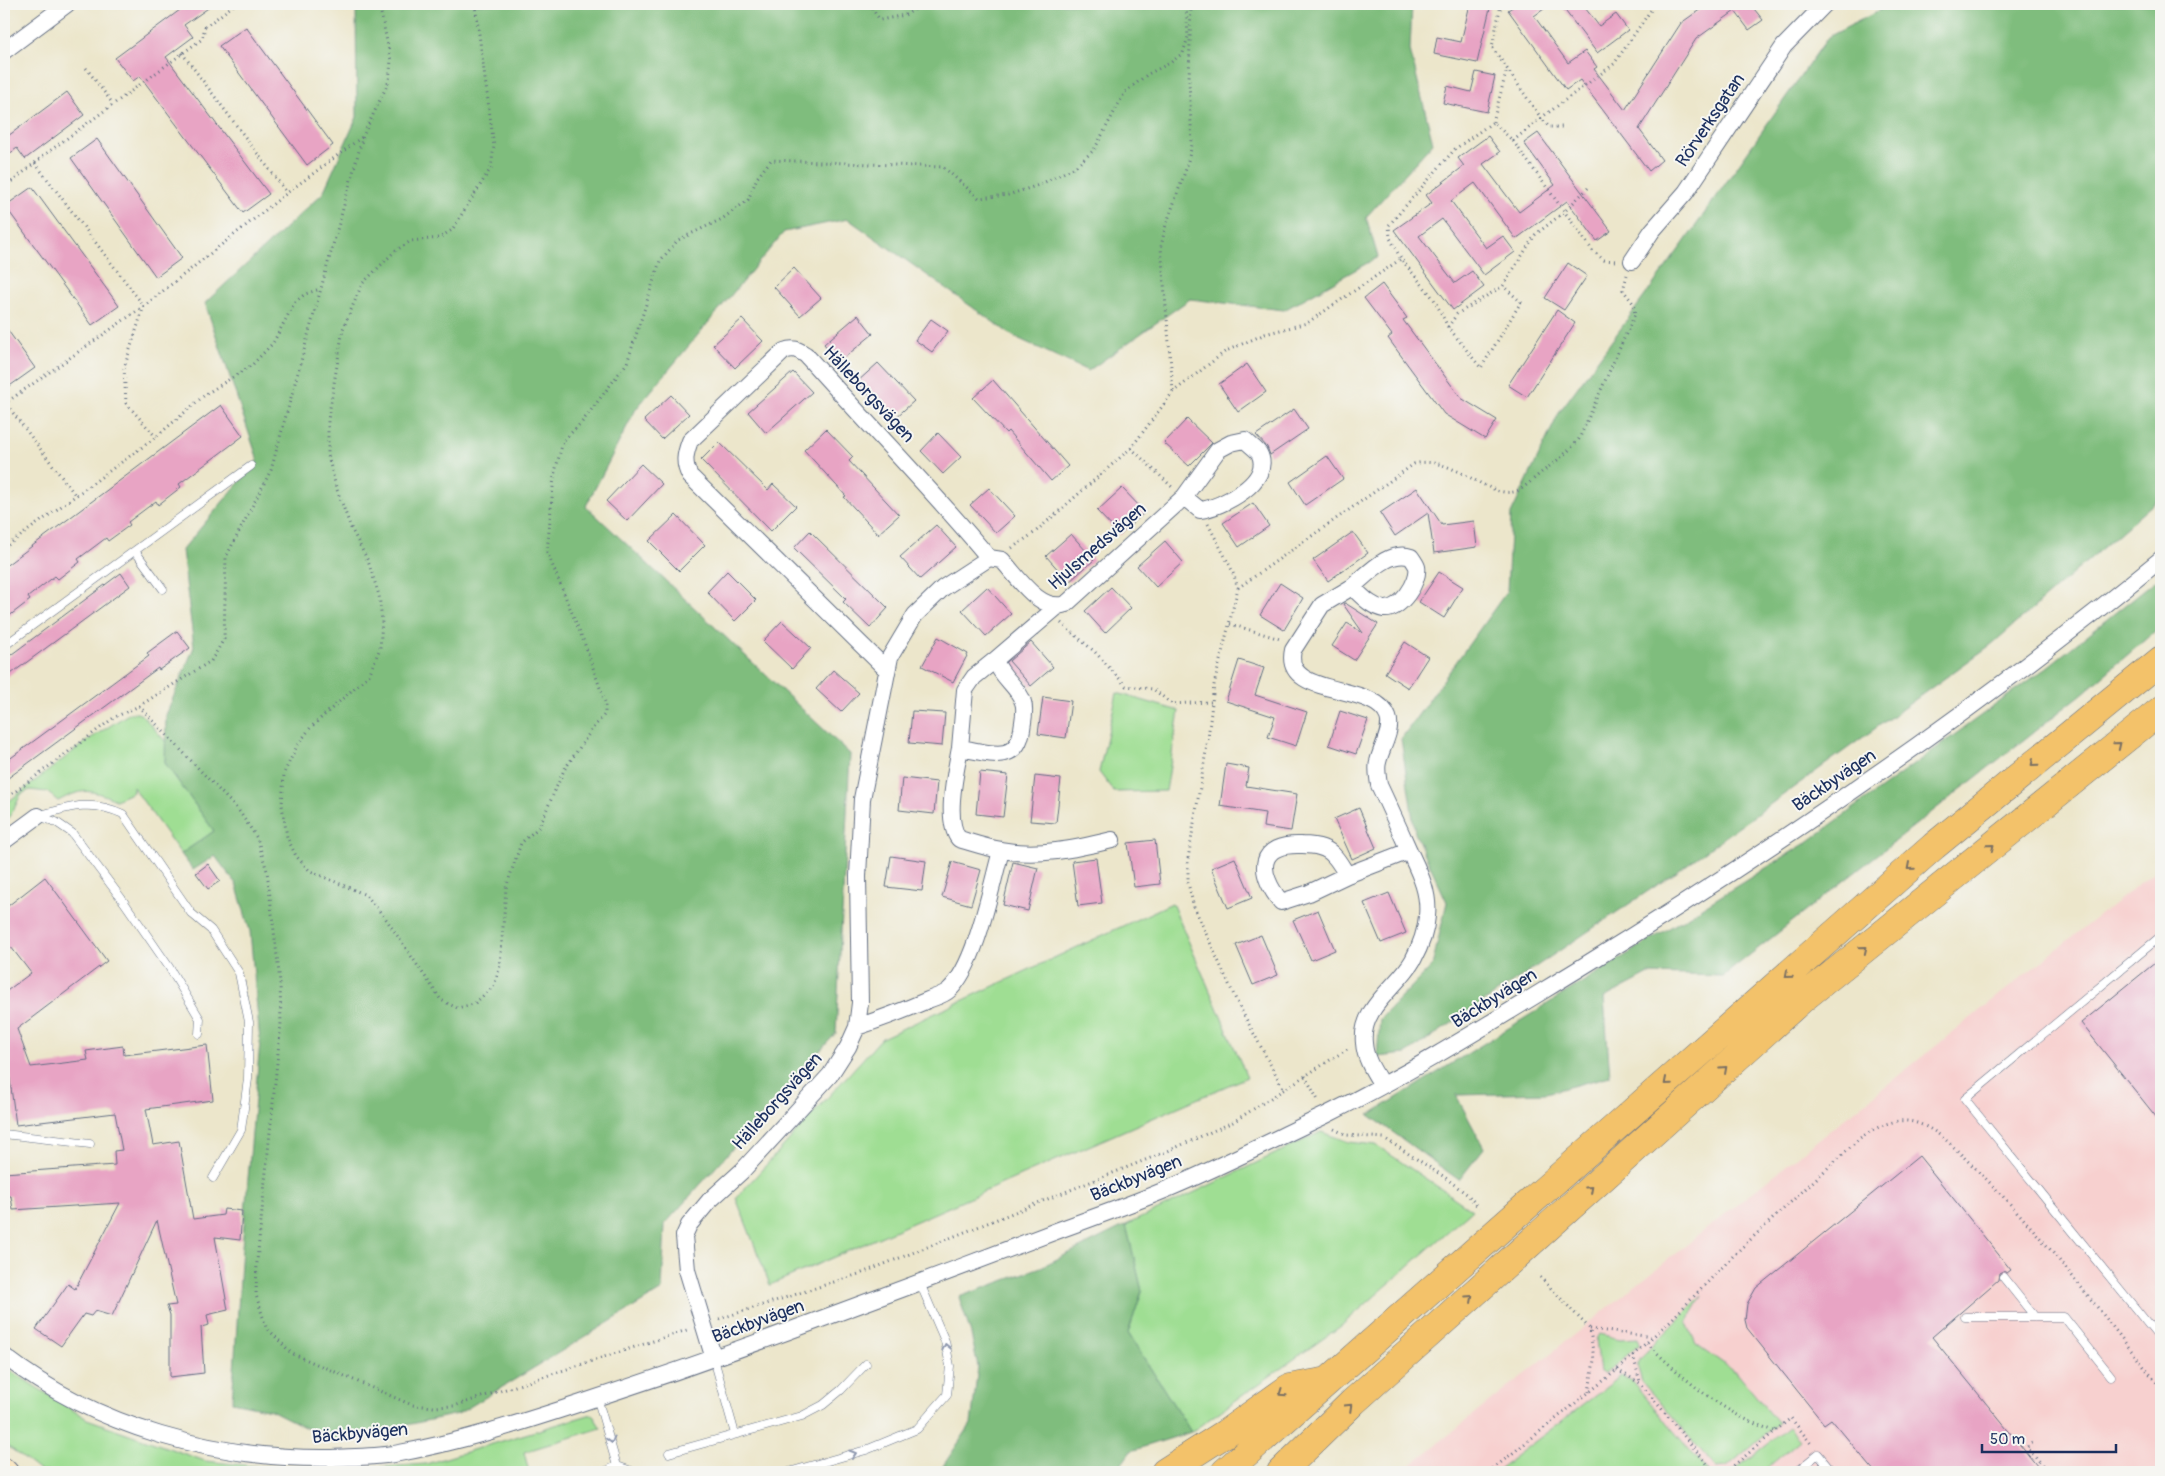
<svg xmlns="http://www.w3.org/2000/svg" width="2165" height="1476" font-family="Pangolin,sans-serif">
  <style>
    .built { fill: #f7d0cf }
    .green { fill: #9fde93; stroke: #5d8678 }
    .forest { fill: #7fbd7d; stroke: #4d766e }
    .building { fill: #e8a4c4 }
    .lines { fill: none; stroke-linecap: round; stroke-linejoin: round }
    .service-casing { stroke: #646f84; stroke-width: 9 }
    .minor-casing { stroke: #646f84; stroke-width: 18 }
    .secondary-casing { stroke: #646f84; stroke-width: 24 }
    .motorway-casing { stroke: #646f84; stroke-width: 29 }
    .path { stroke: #646f84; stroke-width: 3; stroke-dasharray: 1 4; stroke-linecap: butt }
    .service { stroke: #fff; stroke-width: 8 }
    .minor { stroke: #fff; stroke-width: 16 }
    .secondary { stroke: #fae7c3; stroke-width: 22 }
    .motorway { stroke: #f3c26a; stroke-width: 28 }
    .oneway { stroke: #7c7163 }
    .oneway2 { stroke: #8d97ae }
    .labels { text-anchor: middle; stroke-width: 4; stroke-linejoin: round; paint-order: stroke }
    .street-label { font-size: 18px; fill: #1b2f5e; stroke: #f6f6f2 }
  </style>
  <rect width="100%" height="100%" fill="#f6f6f2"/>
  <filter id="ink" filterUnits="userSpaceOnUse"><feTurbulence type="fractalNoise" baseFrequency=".02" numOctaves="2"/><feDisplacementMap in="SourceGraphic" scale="10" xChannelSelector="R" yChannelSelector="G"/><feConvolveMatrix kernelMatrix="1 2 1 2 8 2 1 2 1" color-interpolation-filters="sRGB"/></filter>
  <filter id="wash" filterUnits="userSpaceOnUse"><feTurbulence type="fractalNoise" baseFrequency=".0096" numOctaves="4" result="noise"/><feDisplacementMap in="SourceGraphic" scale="20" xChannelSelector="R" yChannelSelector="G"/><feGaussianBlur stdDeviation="1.12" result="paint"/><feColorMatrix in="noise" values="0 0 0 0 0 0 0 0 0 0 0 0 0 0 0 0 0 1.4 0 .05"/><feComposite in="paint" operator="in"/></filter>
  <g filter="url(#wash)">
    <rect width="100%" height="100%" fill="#ece6cb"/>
    <!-- built -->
    <path class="built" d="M2161,866v606h-759z"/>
    <!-- green -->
    <path class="green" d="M1117,693l62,18 -13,80 -52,1 -15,-20z
      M130,713h7l5,2 24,27 -1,21 49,68 -33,23 -48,-67v5l-17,8c-26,-11 -33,-12 -58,1l-11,-9 -17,-2 -9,4 -7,15 -10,15v-19l84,-65z
      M1172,903l75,174 -477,208 -34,-87 146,-160z
      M1321,1132l28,10 27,3 96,65 -131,116 -150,106 -63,-99 14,-42 -16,-66z
      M1702,1296l-15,27 9,21 41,29 41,50 -51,44 -11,1 -74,-86 -5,-17 4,-8z
      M1599,1334l21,5 18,-1 1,7 -34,29 -5,-2 -4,-33z
      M4,1367l83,52 118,42 107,11 114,-8 166,-50 9,14 -77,24 5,20h-488l-37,-29z
      M1621,1376l11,5 76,91h-213z
      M1788,1427l12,13 -38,32h-30z"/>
    <!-- forest -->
    <path class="forest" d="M356,4h1056l-2,46 23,93 -67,74 12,40 -94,53 -94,-11 -102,72 -75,-35 -165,-117 -64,13 -148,177 -50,97 264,248 -14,279 -171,191 -3,66 -204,124 -126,27 -61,-31 -39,-8 10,-155 18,-205 -10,-111 -14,-47 -21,-28 -22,14 -12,-16 33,-23 -49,-68 1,-48 28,-68 -12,-97 76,-90 -53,-157 118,-110 34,-76z
      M1892,4h269v493l-169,147 -314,227 -272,183 -29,3 3,-38 52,-53 15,-64 -32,-69 -14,-94 106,-148 4,-77 49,-103 123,-167 145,-207z
      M2161,576v50l-79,68 -359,282 -74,-2 -45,24 6,78 -64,17 -90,2 28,53 -25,32 -90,-65 437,-272 240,-175z
      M1126,1225l16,66 -14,42 63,99 -60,19 -15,21h-177l32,-48 7,-57 -7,-33 -12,-37 82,-30z"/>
    <g id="blocks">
      <!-- building -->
      <path class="building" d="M188,4h26l-30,21 9,12 -27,20 103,137 -26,19 -103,-137 -7,5 -18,-23z
        M1470,4h21l-14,59 -43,-9 3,-17 24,5z
        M1517,4h34l-17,12 34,47 17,-12 12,16 -3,2 31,41 56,-87 27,-19h42l13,16 -14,10 -14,-19 -39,28 -57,90 23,31 -13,11 -69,-91 -14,10 -58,-80z
        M1560,4h22l17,22 17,-12 12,16 -31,23z
        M246,27l87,118 -26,20 -88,-119z
        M1476,72l19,4 -8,36 -44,-9 4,-17 24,6z
        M67,92l17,23 -59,44 -8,-11 -13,10v-19z
        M1538,133l73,98 -14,10 -30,-40 -51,38 -41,-56 -24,18 35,47 17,-12 12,16 -31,23 -42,-56 -23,17 36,47 17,-12 12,16 -31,23 -59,-80 38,-27 -6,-8 38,-29 -6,-8 30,-22 12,16 -17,12 36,48 36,-27 -31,-42z
        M97,139l85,119 -26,19 -85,-119z
        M32,187l87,119 -27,19 -87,-119z
        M1568,263l19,13 -23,34 -19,-12z
        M794,268l27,30 -21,18 -26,-29z
        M1382,284l25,34 -4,2 58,78 36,22 -12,19 -41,-25 -56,-76 4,-3 -28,-37z
        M1557,310l18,13 -48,74 -19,-12z
        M858,315l15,19 -34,28 -15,-18z
        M742,319l21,22 -28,27 -22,-23z
        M931,319l17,12 -16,21 -17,-12z
        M4,325l31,43 -31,22z
        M878,363l36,38 -21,19 -36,-38z
        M1247,364l19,28 -28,20 -19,-28z
        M793,372l19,20 -46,41 -18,-21z
        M993,380l75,86 -17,15 -43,-50 -2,2 -33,-35z
        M671,395l18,19 -27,25 -18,-19z
        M221,405l22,31 -64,48 2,3 -23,18 -2,-4 -28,21 2,3 -22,16 -2,-3 -28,21 2,3 -22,17 -3,-3 -27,21 2,3 -26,20v-53z
        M1294,409l14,20 -38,26 -3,-8 -11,-12z
        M1187,419l25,24 -23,23 -25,-23z
        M826,429l27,28 -4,4 50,54 -21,19 -34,-37 2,-1 -42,-46z
        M938,433l23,24 -18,17 -22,-23z
        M719,442l49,48 5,-6 23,22 -25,25 -70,-71z
        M1327,456l16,23 -38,26 -15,-23z
        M641,464l21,20 -35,37 -21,-20z
        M989,488l26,28 -19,17 -26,-28z
        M1122,488l23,24 -25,23 -23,-24z
        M1417,488l25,37 32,-4 3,26 -43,6 -6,-40 -33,23 -15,-23z
        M1253,503l16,23 -30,21 -16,-24z
        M676,515l29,30 -26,26 -30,-30z
        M936,525l20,22 -36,32 -20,-22z
        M810,531l78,77 -18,20 -27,-26 3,-3 -52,-51z
        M1353,532l15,21 -40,28 -15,-21z
        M1071,534l23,26 -25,22 -23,-26z
        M1165,541l18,21 -27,25 -19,-21z
        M727,571l29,29 -21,21 -28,-29z
        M1439,572l24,15 -19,31 -25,-16z
        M121,573l9,13 -126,93v-19z
        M1280,583l23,15 -19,32 -24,-15z
        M987,587l24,27 -25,22 -24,-26z
        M1111,587l20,21 -26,25 -20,-22z
        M1345,603l33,21 -24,36 -22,-14 15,-23 16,10 -20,-29z
        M782,621l29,27 -19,21 -29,-28z
        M177,631l13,17 -31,22 -1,-2 -154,113v-18l145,-107 -2,-3z
        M938,637l30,17 -15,28 -31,-16z
        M1031,642l22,25 -22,19 -22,-25z
        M1405,642l23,15 -20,31 -23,-15z
        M1239,660l25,8 -9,27 52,17 -11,34 -28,-9 7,-20 -49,-16z
        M833,670l26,23 -18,19 -25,-23z
        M1043,697l28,4 -5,37 -28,-4z
        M912,711l33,2 -3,33 -33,-3z
        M1340,711l28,9 -12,34 -27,-9z
        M1226,764l23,4 -3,18 51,8 -6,37 -28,-4 2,-14 -45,-7z
        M980,772l28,3 -5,42 -27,-3z
        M1035,776l26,3 -5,44 -26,-2z
        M902,778l35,4 -3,32 -35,-4z
        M1359,808l17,40 -24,11 -18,-40z
        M1155,840l5,44 -26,3 -6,-44z
        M891,856l35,5 -4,30 -36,-4z
        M1096,858l6,45 -24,3 -6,-45z
        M1235,858l17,40 -24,10 -17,-40z
        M952,862l29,8 -10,35 -29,-8z
        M1013,862l25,6 -10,43 -25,-6z
        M208,864l12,17 -12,8 -12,-16z
        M45,877l62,84 -90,68 14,38 57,-7 -2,-9 37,-5 1,9 83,-10 6,55 -67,9 7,36 26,-4 14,78 30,-4 1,-6 18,2 -2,29 -25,-3 13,73 -21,5 2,10 -8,2 3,46 -34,4v-62l-3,-9 9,-1 -19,-85 -45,96 -17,-5 -4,5 -7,-2 -23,32 -25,-17 32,-45 7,5 45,-86 -107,7 -2,-14h-7v-23l111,-8 -1,-14 8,-1 -7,-37 -99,12 -8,-60 -4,-11v-61l27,-20 -20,-26 -7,6v-44z
        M1389,893l17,40 -25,10 -17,-40z
        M1318,910l17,40 -24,10 -18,-40z
        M1261,935l17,40 -25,10 -17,-40z
        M2161,958v165l-80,-100z
        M1919,1156l92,114 -4,3 -4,-2 -4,2 -1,7 -66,57 110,135h-167l-44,-53 -7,5 -77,-96 -2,-8 2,-16 9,-16z"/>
    </g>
  </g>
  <g filter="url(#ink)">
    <use href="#blocks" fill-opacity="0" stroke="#646f84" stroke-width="1"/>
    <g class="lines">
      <defs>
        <path id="service" d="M135,551l28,38
          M4,646l247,-180
          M38,816c31,-9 54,-17 85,-2l68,99 20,17 28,43 10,49 -1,57 -7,51 -28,48
          M38,816l18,6 16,11 52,69 45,65 31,52 -1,15
          M2161,936l-196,163 196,241
          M4,1134l86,10
          M2003,1277l32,40
          M1965,1317h99l47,59
          M714,1359l21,75
          M597,1397l20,69 17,6
          M669,1453l133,-37 21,-11 18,-15 25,-26
          M604,1472l13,-6
          M789,1472l77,-22 51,-21 30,-34 3,-29 -5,-25 -25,-58
          M1796,1472l22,-18 15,18"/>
        <path id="minor" d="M4,51l63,-47
          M1632,261l20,-30 34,-39 98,-146 41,-42
          M989,558l13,2c16,17 38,53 64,44l118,-107 34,-47 13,-7 14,-3c4,4 11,9 14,13 15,28 -38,55 -59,57l-16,-13
          M1352,587c16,-13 37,-38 59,-30 2,3 5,7 6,10 3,14 -17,44 -33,42 -13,-2 -22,-13 -32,-22l-30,18 -29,45c-11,49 82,31 95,67 5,13 -7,31 -10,45 -2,7 0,15 1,23 9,19 18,39 27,59 10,23 24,45 21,72 -1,14 -7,31 -14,44 -15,27 -53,47 -49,83 1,16 10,29 18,42
          M995,660l62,-53
          M960,748l5,-58 9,-13 21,-17c7,19 23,26 28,42 3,8 0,18 -1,27 -5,37 -35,23 -62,19 -4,22 -16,73 -1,91 14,4 28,9 42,11 37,7 74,-1 111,-10
          M4,841l34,-25
          M1347,875c-4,-6 -8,-14 -13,-19 -7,-9 -21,-11 -32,-11 -45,-2 -45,27 -21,57l28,-9 38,-18 62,-24
          M857,1027c24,-8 48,-17 71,-27 7,-3 16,-5 21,-10 27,-24 42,-104 52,-139
          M4,1356c93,72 213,104 329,102 20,-1 41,-1 61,-4 63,-11 126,-31 187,-51 80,-26 160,-54 240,-84 79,-29 159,-59 238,-89 38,-14 76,-27 113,-43 52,-22 103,-48 154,-72 87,-43 169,-95 251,-145 204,-125 400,-260 584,-411
          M714,1359l-27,-89 -3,-34 5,-11 20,-24 33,-30 88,-96 18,-28 9,-20 3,-24 -2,-127 4,-77 28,-142 25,-42 28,-27 46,-30c-58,-70 -122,-134 -183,-203 -8,-5 -12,-8 -22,-4l-94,90c-5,13 -7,22 0,35l196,193"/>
        <path id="secondary" d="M4,1469l3,3"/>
        <path id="motorway" d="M1165,1472l61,-39 63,-45 39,-7
          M1225,1472l709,-626 227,-186
          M1281,1472l72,-70 449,-403 359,-289"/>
      </defs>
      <!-- service casing -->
      <use href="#service" class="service-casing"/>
      <!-- minor casing -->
      <use href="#minor" class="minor-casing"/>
      <!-- secondary casing -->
      <use href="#secondary" class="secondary-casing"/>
      <!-- motorway casing -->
      <use href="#motorway" class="motorway-casing"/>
      <!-- path -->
      <path class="path" d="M475,4l19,142 -3,22 -39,62 -13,8 -28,3 -16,10 -33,33 -19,45 -15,91v36l8,31 15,41 17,33 11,34 3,26 -2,27 -11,27 -58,52 -14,19 -13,27 -2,32 5,32 9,19 14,15 56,24 20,24 55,81 16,8 17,-4 20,-18 6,-20 6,-78 15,-45 18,-16 25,-57 29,-42 12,-14v-12l-21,-60 -37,-90 7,-76 9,-35 19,-19 45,-59 33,-102 18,-21 44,-21 26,-19 9,-22 14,-18 172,7 36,31 29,-3 31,-10 36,-18 19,-17 31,-58 23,-18 22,-11 13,-10 5,-16 -2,-33
        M869,4l11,16 25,-5 19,-11
        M1501,4l-9,43 49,71 73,-54 41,-60
        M182,53l105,140
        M86,68l27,36
        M1493,122l14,-53
        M1513,141l28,-23 8,9h15
        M35,163l109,143 -20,62 2,35 30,34
        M4,188l43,-35 155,-114 3,-12 30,-23
        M1588,188l-24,24 -29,23 -32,51 18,16 -40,66 -33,-41 -14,-28 -33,-40 -11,-21 -1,-13 66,-76 38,-27 20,19 80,110 11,9 12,1
        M1448,327l9,-13 46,-28
        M1173,391l-12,-144 4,-19 21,-59 6,-24 -3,-64 2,-77
        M4,401l72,95
        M4,404l140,-98 143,-113 75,-56
        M1131,448l41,39
        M1208,524l24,46 6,18 -24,97 -6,54 -20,120v24l6,24 43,95 47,88
        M4,548l152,-111 50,-43 46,-29 21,-22 22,-41 10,-8 15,-5
        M1012,548l22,-15 97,-85 42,-56 53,-41 39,-17 42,-11 94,-64
        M1238,588l176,-124c38,-11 75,37 103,27 9,-4 17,-13 25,-19 13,-10 27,-20 37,-33l56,-125 -2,-11 -10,-13 4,-15
        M1061,623l34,29 31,34 27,3 19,15 40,-2
        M1230,624l50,15
        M139,706l100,105 18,27 10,33 13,111 1,41 -24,238 -1,34 10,32 25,26 121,52 22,2 20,-1 236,-77
        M4,800l111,-83 24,-11 72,-45 13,-22 2,-82 45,-87 92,-334 26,-55 2,-21 -12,-56
        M1305,1076l14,26
        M1334,1129l13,6 37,3 59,38 25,19 11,13
        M1540,1277l50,52 4,31 -5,32
        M719,1319l143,-46 306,-122 65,-29 116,-74
        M1590,1329l63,8
        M1647,1343c36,36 79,73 128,88
        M1633,1355l7,27
        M1617,1370l23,13 74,89
        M2032,1443l-5,4 20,25
        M1489,1472l128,-102 54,-50 66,-68 123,-114c17,-11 36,-22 57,-15 24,8 39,27 57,44 69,67 127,146 187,221
        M1726,1472l65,-54 21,27"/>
      <!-- service -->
      <use href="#service" class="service"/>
      <!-- minor -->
      <use href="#minor" class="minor"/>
      <!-- secondary -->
      <use href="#secondary" class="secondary"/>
      <!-- motorway -->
      <use href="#motorway" class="motorway"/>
    </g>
    <!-- one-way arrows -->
    <defs><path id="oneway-chevron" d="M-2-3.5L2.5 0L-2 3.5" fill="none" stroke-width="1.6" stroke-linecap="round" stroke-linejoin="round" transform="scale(1.25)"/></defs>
    <g class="oneway">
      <use href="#oneway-chevron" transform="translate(2118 745) rotate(-39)"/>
      <use href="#oneway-chevron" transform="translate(2034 763) rotate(140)"/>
      <use href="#oneway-chevron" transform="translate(1991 847) rotate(-39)"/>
      <use href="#oneway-chevron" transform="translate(1910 867) rotate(139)"/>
      <use href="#oneway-chevron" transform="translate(1864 949) rotate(-39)"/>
      <use href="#oneway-chevron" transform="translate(1788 975) rotate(139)"/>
      <use href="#oneway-chevron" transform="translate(1724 1069) rotate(-42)"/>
      <use href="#oneway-chevron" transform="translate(1667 1082) rotate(139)"/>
      <use href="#oneway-chevron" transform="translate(1590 1189) rotate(-42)"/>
      <use href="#oneway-chevron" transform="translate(1470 1298) rotate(-42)"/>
      <use href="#oneway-chevron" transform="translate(1282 1393) rotate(145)"/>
      <use href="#oneway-chevron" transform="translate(1349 1407) rotate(-44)"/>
    </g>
    <g class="oneway2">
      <use href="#oneway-chevron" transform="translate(946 1347) rotate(-103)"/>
      <use href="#oneway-chevron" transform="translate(611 1440) rotate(75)"/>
      <use href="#oneway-chevron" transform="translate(853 1454) rotate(-17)"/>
    </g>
  </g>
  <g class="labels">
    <!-- street labels -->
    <g class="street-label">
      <text transform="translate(1710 120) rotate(-56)" y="6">Rörverksgatan</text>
      <text transform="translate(869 394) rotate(47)" y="6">Hälleborgsvägen</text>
      <text transform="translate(1097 546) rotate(-41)" y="6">Hjulsmedsvägen</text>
      <text transform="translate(1834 780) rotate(-34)" y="6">Bäckbyvägen</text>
      <text transform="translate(1494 998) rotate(-32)" y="6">Bäckbyvägen</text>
      <text transform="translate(777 1101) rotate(-48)" y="6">Hälleborgsvägen</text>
      <text transform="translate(1136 1178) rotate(-22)" y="6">Bäckbyvägen</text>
      <text transform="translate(758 1321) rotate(-20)" y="6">Bäckbyvägen</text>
      <text transform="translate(360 1433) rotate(-5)" y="6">Bäckbyvägen</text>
    </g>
  </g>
  <!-- margin -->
  <rect width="2165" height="1476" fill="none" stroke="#f6f6f2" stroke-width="20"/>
  <!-- scale -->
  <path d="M1982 1444v8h134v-8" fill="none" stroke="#1b2f5e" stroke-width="2.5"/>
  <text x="1990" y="1444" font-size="15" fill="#1b2f5e" stroke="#f6f6f2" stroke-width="4" paint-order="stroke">50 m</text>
</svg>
